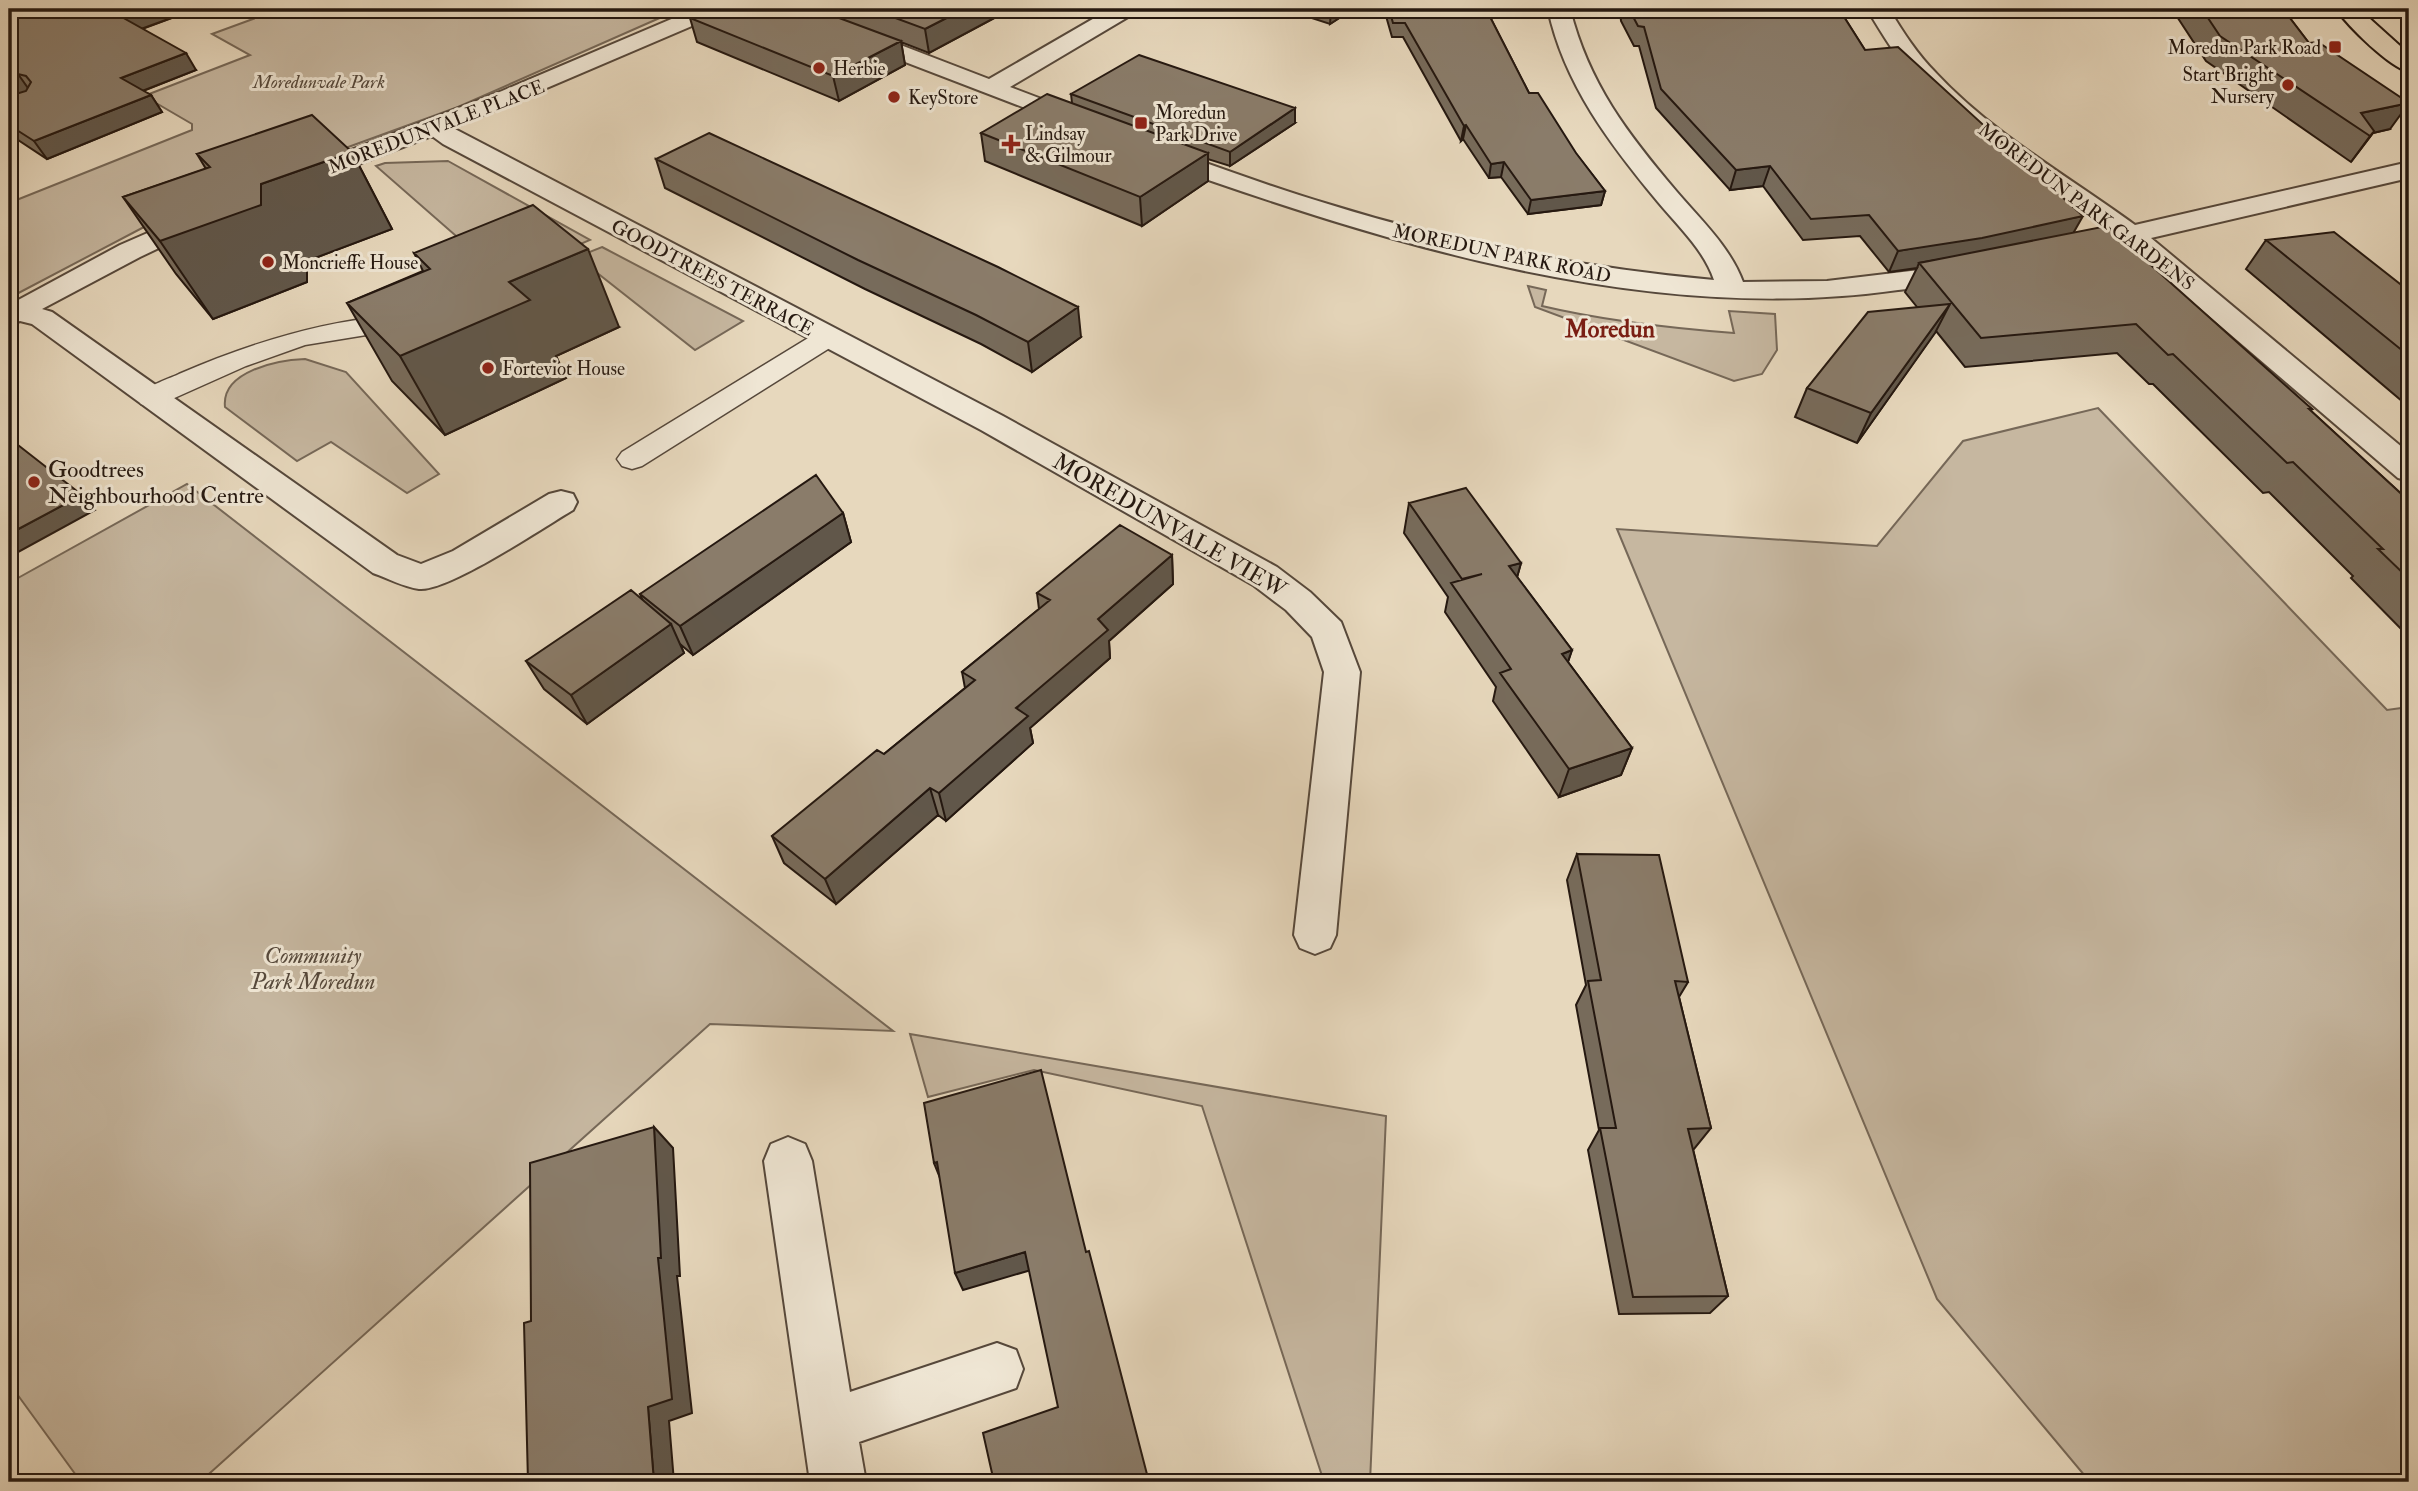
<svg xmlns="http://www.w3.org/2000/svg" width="2418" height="1491" font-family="'IM FELL Double Pica',serif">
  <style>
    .green { fill: #c6b7a0; stroke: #766858; stroke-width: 2 }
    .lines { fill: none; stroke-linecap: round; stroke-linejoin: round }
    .lane-casing { stroke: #56483b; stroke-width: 3 }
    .street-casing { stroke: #56483b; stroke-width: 4 }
    .primary-casing { stroke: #251810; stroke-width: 4 }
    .lane { fill: #efe6d4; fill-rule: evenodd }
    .street { fill: #efe6d4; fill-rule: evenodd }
    .primary { fill: #e7d8bd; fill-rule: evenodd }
    .wall { fill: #776b5b; stroke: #251810; stroke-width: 2 }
    .shaded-wall { fill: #61574a; stroke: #251810; stroke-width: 2 }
    .building { fill: #8a7c6a; stroke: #251810; stroke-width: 2 }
    .poi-dot { fill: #8f2418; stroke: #efe6d4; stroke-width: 2.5 }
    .labels { text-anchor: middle; stroke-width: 6; stroke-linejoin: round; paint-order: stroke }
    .far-poi-label { font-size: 19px; fill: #251810; stroke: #efe6d4; text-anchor: start }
    .far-park-label { font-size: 19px; font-style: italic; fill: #55483b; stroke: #efe6d4 }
    .far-street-label { font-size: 19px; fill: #251810; stroke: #efe6d4 }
    .poi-label { font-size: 23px; fill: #251810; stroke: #efe6d4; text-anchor: start }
    .street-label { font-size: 23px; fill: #251810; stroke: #efe6d4 }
    .park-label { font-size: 23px; font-style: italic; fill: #55483b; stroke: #efe6d4 }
    .far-district-label { font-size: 24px; font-weight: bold; fill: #7a1f14; stroke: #efe6d4 }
  </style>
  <rect width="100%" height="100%" fill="#e7d8bd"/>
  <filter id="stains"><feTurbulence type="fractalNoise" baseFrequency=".00286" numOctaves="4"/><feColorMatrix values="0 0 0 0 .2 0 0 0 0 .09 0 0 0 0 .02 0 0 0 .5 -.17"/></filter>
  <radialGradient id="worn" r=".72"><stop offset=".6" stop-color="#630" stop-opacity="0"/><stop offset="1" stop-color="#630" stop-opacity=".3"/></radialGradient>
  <!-- green -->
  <path class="green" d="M280,9h400l-222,98 -225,82 -89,38 -135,71v-95l183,-73v-6l-48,-28 106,-41 -38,-21z
    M448,161l142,79 -87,37 -127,-111 9,-3z
    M602,247l141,74 -48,29 -118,-93z
    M1528,286l18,4 -4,16c63,15 127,22 192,27l-5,-22 46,3 2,36 -15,24 -28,7 -199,-74z
    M305,359l41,13 93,102 -32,19 -76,-51 -34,19 -72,-54c-4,-36 53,-47 80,-48z
    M2098,408l289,302 22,-3v775h-319l-153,-183 -320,-770 260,17 86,-105z
    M187,484l706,547 -183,-7 -510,458h-119l-72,-99v-800z
    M910,1034l476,82 -16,366h-46l-122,-376 -168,-36 -106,27z"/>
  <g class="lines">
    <defs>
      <path id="lane" d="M388,316l9,2 4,6 -4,6 -92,15 -59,21 -85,38 -10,3 -10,-3 -4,-6c8,-12 29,-18 42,-24 67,-29 135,-51 209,-58z
        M827,330l9,2 4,6 -4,6 -194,122 -10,3 -10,-3 -5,-7 5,-7 196,-120z"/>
      <path id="street" d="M695,9h28l-3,5 -267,114 550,288 274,151 33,25 31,30 19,50 -24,263 -6,13 -15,6 -15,-6 -6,-13 30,-263 -12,-35 -26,-27 -33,-25 -272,-155 -538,-286 -11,-8 -117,45 -9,3 -9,-3 -4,-5 4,-5 205,-80z
        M777,9h30l182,70 121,-70h26l-3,5 -123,73 79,30 3,5 -3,5 -9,2 -300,-115z
        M1548,9h22c19,75 57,124 107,183 24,28 53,55 66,90l84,-1 134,-16 10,2 4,6 -4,6c-24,6 -49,8 -73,11 -252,36 -514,-47 -749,-131l-4,-5 4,-5 9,-3 9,3c53,19 107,39 161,55 125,39 255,64 386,76 -10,-30 -36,-54 -56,-78 -48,-58 -94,-118 -110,-193z
        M1867,9h22c14,23 28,45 47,64 57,61 132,103 199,152l274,-63v16l-258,60 258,215v28l-11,-3 -273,-234 -57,13 -10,-2 -4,-6 4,-6 51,-12c-64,-48 -135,-89 -190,-148 -21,-22 -36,-48 -52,-74z
        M198,211l9,2 4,6 -4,6 -67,32 -98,52 10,3 345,243 24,9 32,-13 96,-57 12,-3 12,3 4,8 -4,8c-29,17 -125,82 -154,79 -15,-2 -32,-11 -46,-16l-341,-249 -12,-3 -11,4v-20l111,-60z
        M788,1137l17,7 7,17 38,231 147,-49 19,7 7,19 -7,19 -157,54 7,40h-56l-46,-321 7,-17z"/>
      <path id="primary" d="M2336,9h23l50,45v18c-20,-5 -60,-45 -73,-63z"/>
    </defs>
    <!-- lane casing -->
    <use href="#lane" class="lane-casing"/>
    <!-- street casing -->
    <use href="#street" class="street-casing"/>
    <!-- primary casing -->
    <use href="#primary" class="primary-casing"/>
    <!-- lane -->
    <use href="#lane" class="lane"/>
    <!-- street -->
    <use href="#street" class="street"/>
    <!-- primary -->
    <use href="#primary" class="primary"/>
  </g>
  <!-- wall -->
  <path class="wall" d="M9,9h187l-54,20 54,41 -53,21 8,4 11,17 -115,47 -38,-25z
    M711,9h300l-82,44 -28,-11 4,23 -66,36 -142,-59 -7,-24z
    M1016,9h37l-16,8z
    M1284,9h69l-23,15z
    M1384,9h102l43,84 76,98 -4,14 -73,9 -27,-37 -12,1 -26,-39 -2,2 -58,-104h-11z
    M1616,9h223l26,41 209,182 238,177 -1,2 98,90v136l-58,-59 2,-2 -84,-84 -6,1 -110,-109h-4l-32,-31 -152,14 -29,-36 -79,112 -62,-26 12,-29 110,-81 -12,-15 12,-24 -28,4 -29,-36 -57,4 -40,-54 -33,4 -74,-82 -17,-62h-5l-13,-25 -1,-10h-3z
    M2172,9h111l26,34 81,86 -17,4 -22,29 -145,-101z
    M1071,94l224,29 -65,43 -22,-7v22l-66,45 -157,-65 -4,-28 91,-30z
    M352,152l40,77 -85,32v21l-94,37 -37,-45 -53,-77 83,-28 -9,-15z
    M656,159l425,178 -49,35 -51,-28 -116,-55 -200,-101z
    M2266,240l143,51v116l-163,-138z
    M414,253l205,74 -63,29 10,22 -121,57 -53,-54 -45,-78 76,-32z
    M1409,503l112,60 -4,14 55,73 -4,12 64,86 -11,27 -62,22 -66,-96 3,-14 -51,-75 3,-15 -44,-64z
    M843,513l8,29 -158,113 -13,-11 4,9 -97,71 -43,-35 -18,-28 117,-60 -3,-7z
    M1172,555l1,29 -64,57 1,17 -80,70 3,15 -87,78 -8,-6 -102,89 -52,-41 -12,-27 112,-82 81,-66 -3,-16 77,-63 -2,-16z
    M1577,854l111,128 -9,15 32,131 -17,21h-1l35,147 -18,17 -91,1 -31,-164 11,-20 -23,-125 10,-20 -19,-105z"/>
  <!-- shaded-wall -->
  <path class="shaded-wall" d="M141,9h55l-66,24 -10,-17z
    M964,9h47l-82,44 -4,-24z
    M1037,9h16l-16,8z
    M1333,9h20l-23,15 1,-14z
    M901,41l4,24 -66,36 -6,-25z
    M186,53l10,17 -64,25 -11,-17z
    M18,74l12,17 -21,6v-20z
    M151,95l11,17 -115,47 -13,-18z
    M2409,103l-19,26 -17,4 -22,29 19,-26 -9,-23z
    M1295,108v15l-65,43v-14z
    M1466,125l-3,14 -2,2 3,-15z
    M352,152l40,77 -85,32v21l-94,37 -53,-78 101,-57z
    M1208,153v28l-66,45 -2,-29z
    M1504,162l-3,15 -12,1 2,-14z
    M1770,166l-7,20 -33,4 6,-20z
    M1605,191l-4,14 -73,9 3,-14z
    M2083,216l-12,21 -152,26 -2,5 -28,4 9,-21z
    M588,249l31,78 -63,29 10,22 -121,57 -45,-79 109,-74z
    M1950,304l-15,29 -78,110 14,-30z
    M1078,307l3,30 -49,35 -4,-30z
    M82,495l13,15 -86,47v-23z
    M843,513l8,29 -158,113 -13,-29z
    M1172,555l1,29 -64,57 1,17 -80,70 3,15 -87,78 -7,-28 159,-174z
    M1521,563l-8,29 -4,-26z
    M671,624l13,29 -97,71 -16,-29z
    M1572,650l-10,29v-25z
    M1632,748l-11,27 -62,22 10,-28z
    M930,788l8,27 -102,89 -11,-25z
    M654,1127l19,21 7,128h-3l15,137 -23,8 5,61h-20l-6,-75 10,-149z
    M937,1162l5,21 -8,-20z
    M1025,1252l6,18 -68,20 -8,-17z"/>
  <!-- building -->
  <path class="building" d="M14,9h127l-21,7 66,37 -65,25 30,17 -117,46 -25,-16v-29l17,-5 5,-9 -5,-6 -8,-2 -9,3v-67z
    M711,9h104l86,32 -68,35 -143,-58z
    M871,9h93l-39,20z
    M1389,9h97l43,84h9l38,60 29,38 -74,9 -27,-38 -13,2 -25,-39 -2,1 -59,-103h-12z
    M1629,9h210l26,41 33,-3 185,169 -101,22 -84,13 -29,-36 -58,4 -41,-53 -34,4 -75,-81 -17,-62 -6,-1z
    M2202,9h81l26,34 9,-1 91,61 -48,10 13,18 -4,5 -150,-100z
    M1139,55l156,53 -65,44 -159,-58z
    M1047,94l161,59 -68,44 -159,-64z
    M312,115l40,37 -91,32v21l-101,36 -37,-44 87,-30 -13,-13z
    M709,133l289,134 80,40 -50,35 -52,-27 -118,-55 -202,-101z
    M533,205l55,44 -79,33 21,18 -130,56 -53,-53 83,-34 -16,-16z
    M2107,226l205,183h-3l100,92v78l-31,-30h5l-90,-87 -6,1 -114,-109 -5,1 -32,-31 -155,14 -62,-75z
    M2334,232l75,59v65l-143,-116z
    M1950,304l-79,109 -64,-25 61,-76z
    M9,438l73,57 -73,39z
    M816,475l27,38 -163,113 -40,-32z
    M1466,488l55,75 -12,3 63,84 -10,4 70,94 -63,21 -69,-96 11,-4 -60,-86 31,-9 -20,5 -53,-76z
    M1120,525l52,30 -74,64 10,11 -92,78 12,8 -89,77 -9,-5 -105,91 -53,-43 105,-86 7,4 91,-74 -13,-8 88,-72 -13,-7z
    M631,590l40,34 -100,71 -45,-34z
    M1577,854l82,1 29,127 -13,-1 36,147 -23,1 40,167 -95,1 -33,-169h16l-28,-147 13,-1z
    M1041,1070l45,182 3,-1 60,231h-155l-11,-49 75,-26 -33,-155 -70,21 -18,-111 -3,1 -10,-60z
    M654,1127l7,131h-3l14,141 -24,8 6,75h-126l-4,-159 7,-2 -1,-158z"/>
  <!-- markers -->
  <g class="poi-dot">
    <rect x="2328" y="40" width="14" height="14" rx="3.5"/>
    <circle cx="819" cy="68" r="7"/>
    <circle cx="2288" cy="85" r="7"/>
    <circle cx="894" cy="97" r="7"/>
    <rect x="1134" y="116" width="14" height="14" rx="3.5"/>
    <path d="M1007.5 133.5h7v7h7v7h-7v7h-7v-7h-7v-7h7z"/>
    <circle cx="268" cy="262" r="7"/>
    <circle cx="488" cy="368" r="7"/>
    <circle cx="34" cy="482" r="7"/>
  </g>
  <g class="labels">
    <!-- far-poi labels -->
    <g class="far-poi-label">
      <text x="2321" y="54" text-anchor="end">Moredun Park Road</text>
      <text x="833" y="75">Herbie</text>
      <text x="2274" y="81" text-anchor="end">Start Bright<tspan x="2274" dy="22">Nursery</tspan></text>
      <text x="908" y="104">KeyStore</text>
      <text x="1155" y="119">Moredun<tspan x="1155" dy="22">Park Drive</tspan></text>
      <text x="1025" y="140">Lindsay<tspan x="1025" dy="22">&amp; Gilmour</tspan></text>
      <text x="282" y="269">Moncrieffe House</text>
      <text x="502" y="375">Forteviot House</text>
    </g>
    <!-- far-park labels -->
    <g class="far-park-label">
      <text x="319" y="88">Moredunvale Park</text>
    </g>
    <!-- far-street labels -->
    <g class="far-street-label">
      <text transform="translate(436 126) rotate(-21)" y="7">MOREDUNVALE PLACE</text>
      <text transform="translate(2087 206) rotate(37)" y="7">MOREDUN PARK GARDENS</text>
      <text transform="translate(1502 253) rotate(12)" y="7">MOREDUN PARK ROAD</text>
      <text transform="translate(713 277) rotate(28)" y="7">GOODTREES TERRACE</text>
    </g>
    <!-- poi labels -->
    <g class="poi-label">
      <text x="48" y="477">Goodtrees<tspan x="48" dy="26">Neighbourhood Centre</tspan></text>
    </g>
    <!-- street labels -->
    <g class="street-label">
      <text transform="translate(1170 525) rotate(30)" y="8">MOREDUNVALE VIEW</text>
    </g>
    <!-- park labels -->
    <g class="park-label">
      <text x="313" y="963">Community<tspan x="313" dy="26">Park Moredun</tspan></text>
    </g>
    <!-- far-district labels -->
    <g class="far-district-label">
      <text x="1610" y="337">Moredun</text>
    </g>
  </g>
  <!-- margin -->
  <rect width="2418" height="1491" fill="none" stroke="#e7d8bd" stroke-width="35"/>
  <rect x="10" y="10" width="2397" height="1470" fill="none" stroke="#251810" stroke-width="3.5"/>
  <rect x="18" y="18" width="2383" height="1456" fill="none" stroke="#251810" stroke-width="2"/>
  <rect width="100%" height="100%" filter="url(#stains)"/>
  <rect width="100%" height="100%" fill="url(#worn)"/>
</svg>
